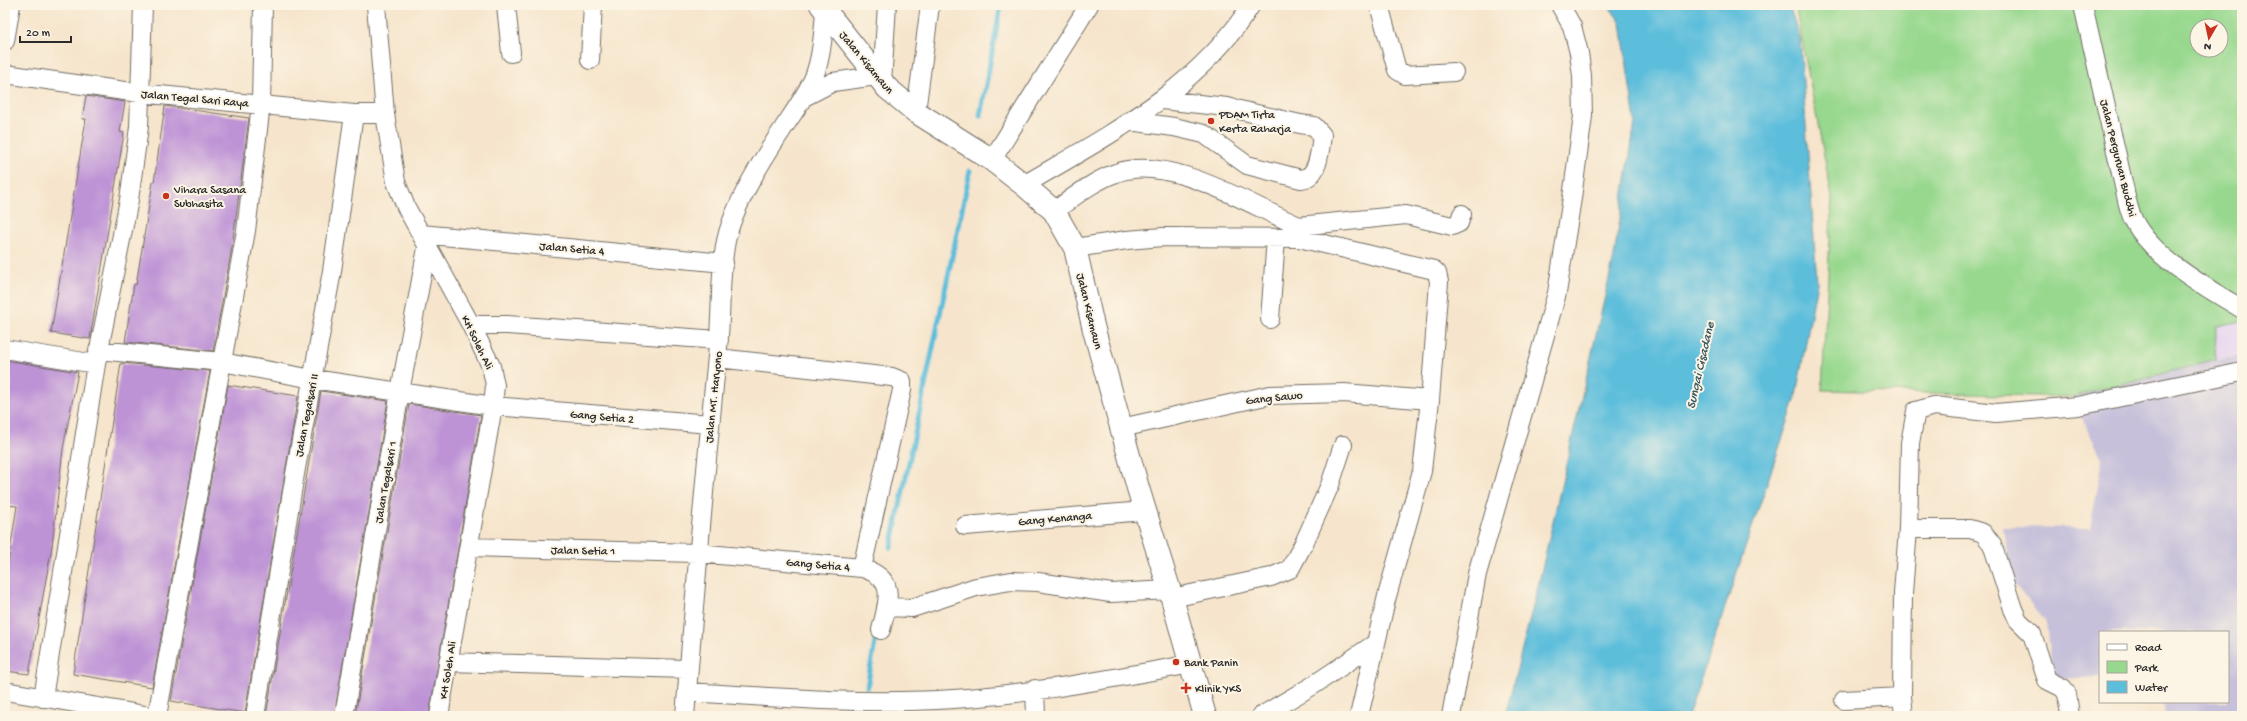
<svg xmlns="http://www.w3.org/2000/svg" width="2247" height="721" font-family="'Gochi Hand',sans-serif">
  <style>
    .built { fill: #e4d3f2 }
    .industrial { fill: #c6c0da }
    .green { fill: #97d88e; stroke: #61825c; fill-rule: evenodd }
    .water { fill: #5dbedb; stroke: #447483 }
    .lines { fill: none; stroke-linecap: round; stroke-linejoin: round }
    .stream { stroke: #5dbedb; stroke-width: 5 }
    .building { fill: #bd93d6 }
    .minor-casing { stroke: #726c63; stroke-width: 20 }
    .major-casing { stroke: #726c63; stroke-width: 24 }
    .minor { stroke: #fff; stroke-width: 18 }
    .major { stroke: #fff; stroke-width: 22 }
    .poi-dot { fill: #c8321e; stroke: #fcf5e5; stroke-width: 1.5 }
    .labels { text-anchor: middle; stroke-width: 4; stroke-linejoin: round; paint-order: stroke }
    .street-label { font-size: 12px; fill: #2b2b2b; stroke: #fcf5e5 }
    .poi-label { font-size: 12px; fill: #2b2b2b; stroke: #fcf5e5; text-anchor: start }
    .water-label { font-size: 13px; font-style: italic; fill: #3a5760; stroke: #fcf5e5 }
  </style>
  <rect width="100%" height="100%" fill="#fcf5e5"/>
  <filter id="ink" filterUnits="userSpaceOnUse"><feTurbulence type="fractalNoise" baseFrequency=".025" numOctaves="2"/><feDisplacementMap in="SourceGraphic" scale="8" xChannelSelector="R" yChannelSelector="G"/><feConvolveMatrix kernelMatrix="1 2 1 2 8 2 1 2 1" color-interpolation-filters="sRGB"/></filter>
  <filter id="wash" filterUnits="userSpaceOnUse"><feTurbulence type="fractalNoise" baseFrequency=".012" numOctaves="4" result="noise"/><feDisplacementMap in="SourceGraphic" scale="16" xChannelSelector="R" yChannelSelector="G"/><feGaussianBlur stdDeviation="0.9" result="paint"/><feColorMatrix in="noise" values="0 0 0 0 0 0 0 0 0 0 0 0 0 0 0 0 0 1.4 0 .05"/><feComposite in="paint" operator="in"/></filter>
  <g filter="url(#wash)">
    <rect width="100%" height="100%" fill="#f6e5cc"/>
    <!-- built -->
    <path class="built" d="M2242,322v34l-27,4 1,-33z"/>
    <!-- industrial -->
    <path class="industrial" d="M2242,356v360h-78l1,-14h63v-70h-128v45l-48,2 -6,-57 -31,-37 -13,-58 88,1 13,-68 -32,-63 144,-37z"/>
    <!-- green -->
    <path class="green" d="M1795,5h447v317l-26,5 -1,33 -144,37 -249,-7 10,-193zM2197,26h24v24h-24z"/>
    <!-- water -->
    <path class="water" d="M1608,5h181l11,34 17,244 -22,118 -107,315h-183l31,-121 78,-338 21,-135 -14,-99z"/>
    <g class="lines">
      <!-- stream -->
      <path class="stream" d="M980,116l21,-111
        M891,548l79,-377
        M867,687l10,-56
        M862,716l1,-5"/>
    </g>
    <g id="blocks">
      <!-- building -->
      <path class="building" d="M86,96l39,6 -5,30 4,1 -34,206 -39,-6 35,-214h-4z
        M165,106l84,12 -17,129 -19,104 -88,-9 9,-58 2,1 17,-103h1z
        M5,360l73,12 -15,77 -11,97 -23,128 -24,-3v-88l12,-77 -12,-1z
        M121,363l89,8 -58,316 -79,-13z
        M228,385l70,11 -53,317 -74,-12z
        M321,391l67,10 -54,315h-68z
        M409,404l72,11 -52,301h-74z"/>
    </g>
  </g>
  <g filter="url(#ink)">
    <use href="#blocks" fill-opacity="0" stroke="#726c63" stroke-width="1"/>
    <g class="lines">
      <defs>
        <path id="minor" d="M376,5l9,109 11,68 10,25 65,118 20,41 4,19 -2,21 -54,310
          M506,5l5,48
          M1379,5l18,65 8,5 49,-3
          M2083,5l42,186c2,10 4,21 9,30 19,37 73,67 108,88
          M5,41l6,-36
          M590,60l3,-55
          M5,74l134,19 215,21h31
          M882,83l5,-78
          M804,97l29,-15 43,-6
          M916,112l14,-107
          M1129,121l45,6 30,7 43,31 54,14c18,-1 19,-30 21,-44l-8,-9 -14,-2 -73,-17 -65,-7
          M992,160l97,-155
          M1024,185c83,-49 175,-96 227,-180
          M1054,211c20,-14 39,-30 62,-38 53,-20 135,33 183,53v12
          M1299,226l107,-11 46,11 7,-3 3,-9
          M421,234l303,29
          M1075,248l52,-8 36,-3 136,1 135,32 3,3 2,9 -9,118 -8,71 -35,125 -28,120
          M1270,319l6,-81
          M471,325h36l212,15
          M5,349l91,15
          M98,350l124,12 91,17 180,27 217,18
          M717,358l175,19 10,4v9l-40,178
          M1121,428l149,-33 74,-2 86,7
          M965,526l179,-15
          M1908,529h62l13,4 9,11 21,65 5,11 14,14 15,46 16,8 4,6 3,22
          M469,547l228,6 165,15c36,11 26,33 19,62
          M1172,598l99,-21 19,-8 14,-26 26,-58 13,-40
          M886,607l26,1 64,-21 35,-6 27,1 73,11 58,-3
          M448,662l239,7
          M1035,689l1,27
          M5,691l146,25
          M687,692c83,5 167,12 250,8 86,-4 171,-21 255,-36
          M43,698l53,-334 33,-164 10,-73 4,-122
          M1844,700l58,-3
          M157,716l89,-485 15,-127 2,-99
          M255,716l40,-242 37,-203 22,-157
          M344,716l56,-324 27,-144
          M685,716c10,-123 20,-246 33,-369 4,-35 1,-71 8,-106 7,-35 36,-81 56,-111 11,-17 24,-34 32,-53 8,-21 9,-43 11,-65
          M1261,716l51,-30 64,-43
          M1451,716l26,-142 80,-281 15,-95 11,-82 -1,-40 -3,-23 -7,-27 -12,-21
          M1904,716l-2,-19 1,-104 5,-64 2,-86 6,-32 18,-5 62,7 82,-7 164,-34"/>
        <path id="major" d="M821,5l66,83 29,24 76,48 32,25 30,26 21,37 19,82 44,158 34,110 33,118"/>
      </defs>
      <!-- minor casing -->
      <use href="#minor" class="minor-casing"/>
      <!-- major casing -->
      <use href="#major" class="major-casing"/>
      <!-- minor -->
      <use href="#minor" class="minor"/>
      <!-- major -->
      <use href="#major" class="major"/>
    </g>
  </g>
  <!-- markers -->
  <g class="poi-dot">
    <circle cx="1211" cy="121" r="4"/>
    <circle cx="166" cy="196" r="4"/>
    <circle cx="1176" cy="662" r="4"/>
    <path d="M1184 682h4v4h4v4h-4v4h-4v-4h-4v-4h4z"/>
  </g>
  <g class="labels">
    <!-- street labels -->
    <g class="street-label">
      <text transform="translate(867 62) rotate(50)" y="4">Jalan Kisamaun</text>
      <text transform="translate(195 98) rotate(5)" y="4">Jalan Tegal Sari Raya</text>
      <text transform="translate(2119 158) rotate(76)" y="4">Jalan Perguruan Buddhi</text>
      <text transform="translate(572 248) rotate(5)" y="4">Jalan Setia 4</text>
      <text transform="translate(1090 311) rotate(76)" y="4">Jalan Kisamaun</text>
      <text transform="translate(478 342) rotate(64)" y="4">KH Soleh Ali</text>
      <text transform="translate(713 397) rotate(-84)" y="4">Jalan MT. Haryono</text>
      <text transform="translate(1274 397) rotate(-6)" y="4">Gang Sawo</text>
      <text transform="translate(306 415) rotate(-79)" y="4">Jalan Tegalsari II</text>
      <text transform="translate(602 416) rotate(5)" y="4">Gang Setia 2</text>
      <text transform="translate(385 482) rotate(-80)" y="4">Jalan Tegalsari 1</text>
      <text transform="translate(1055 518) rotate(-5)" y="4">Gang Kenanga</text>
      <text transform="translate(583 550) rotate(1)" y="4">Jalan Setia 1</text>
      <text transform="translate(818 564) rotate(5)" y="4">Gang Setia 4</text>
      <text transform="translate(447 670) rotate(-81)" y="4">KH Soleh Ali</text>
    </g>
    <!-- poi labels -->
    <g class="poi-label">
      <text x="1219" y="118">PDAM Tirta<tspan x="1219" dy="14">Kerta Raharja</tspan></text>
      <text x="174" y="193">Vihara Sasana<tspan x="174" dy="14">Subhasita</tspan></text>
      <text x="1184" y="666">Bank Panin</text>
      <text x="1195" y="692">Klinik YKS</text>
    </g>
    <!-- water labels -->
    <g class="water-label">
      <text transform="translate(1699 365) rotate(-77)" y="5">Sungai Cisadane</text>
    </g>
  </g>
  <!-- margin -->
  <rect width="2247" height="721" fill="none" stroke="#fcf5e5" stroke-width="20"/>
  <!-- legend -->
  <rect x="2099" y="631" width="130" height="72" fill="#fcf5e5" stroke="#a8a49b"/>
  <rect x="2107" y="644" width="20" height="6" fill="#ffffff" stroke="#a8a49b"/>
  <text x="2135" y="651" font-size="12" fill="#2b2b2b">Road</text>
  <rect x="2107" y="661" width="20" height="12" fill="#97d88e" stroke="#a8a49b"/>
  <text x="2135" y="671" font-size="12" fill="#2b2b2b">Park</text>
  <rect x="2107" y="681" width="20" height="12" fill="#5dbedb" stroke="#a8a49b"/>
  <text x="2135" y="691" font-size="12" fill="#2b2b2b">Water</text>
  <!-- north arrow -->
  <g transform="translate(2209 38) rotate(189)"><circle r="19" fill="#fcf5e5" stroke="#a8a49b"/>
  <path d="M0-3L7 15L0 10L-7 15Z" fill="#c8321e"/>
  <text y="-6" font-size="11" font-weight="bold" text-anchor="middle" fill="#2b2b2b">N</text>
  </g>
  <!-- scale -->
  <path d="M20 36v6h51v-6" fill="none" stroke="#2b2b2b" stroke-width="2"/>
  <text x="26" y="36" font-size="12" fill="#2b2b2b" stroke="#fcf5e5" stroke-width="3" paint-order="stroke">20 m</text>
</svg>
